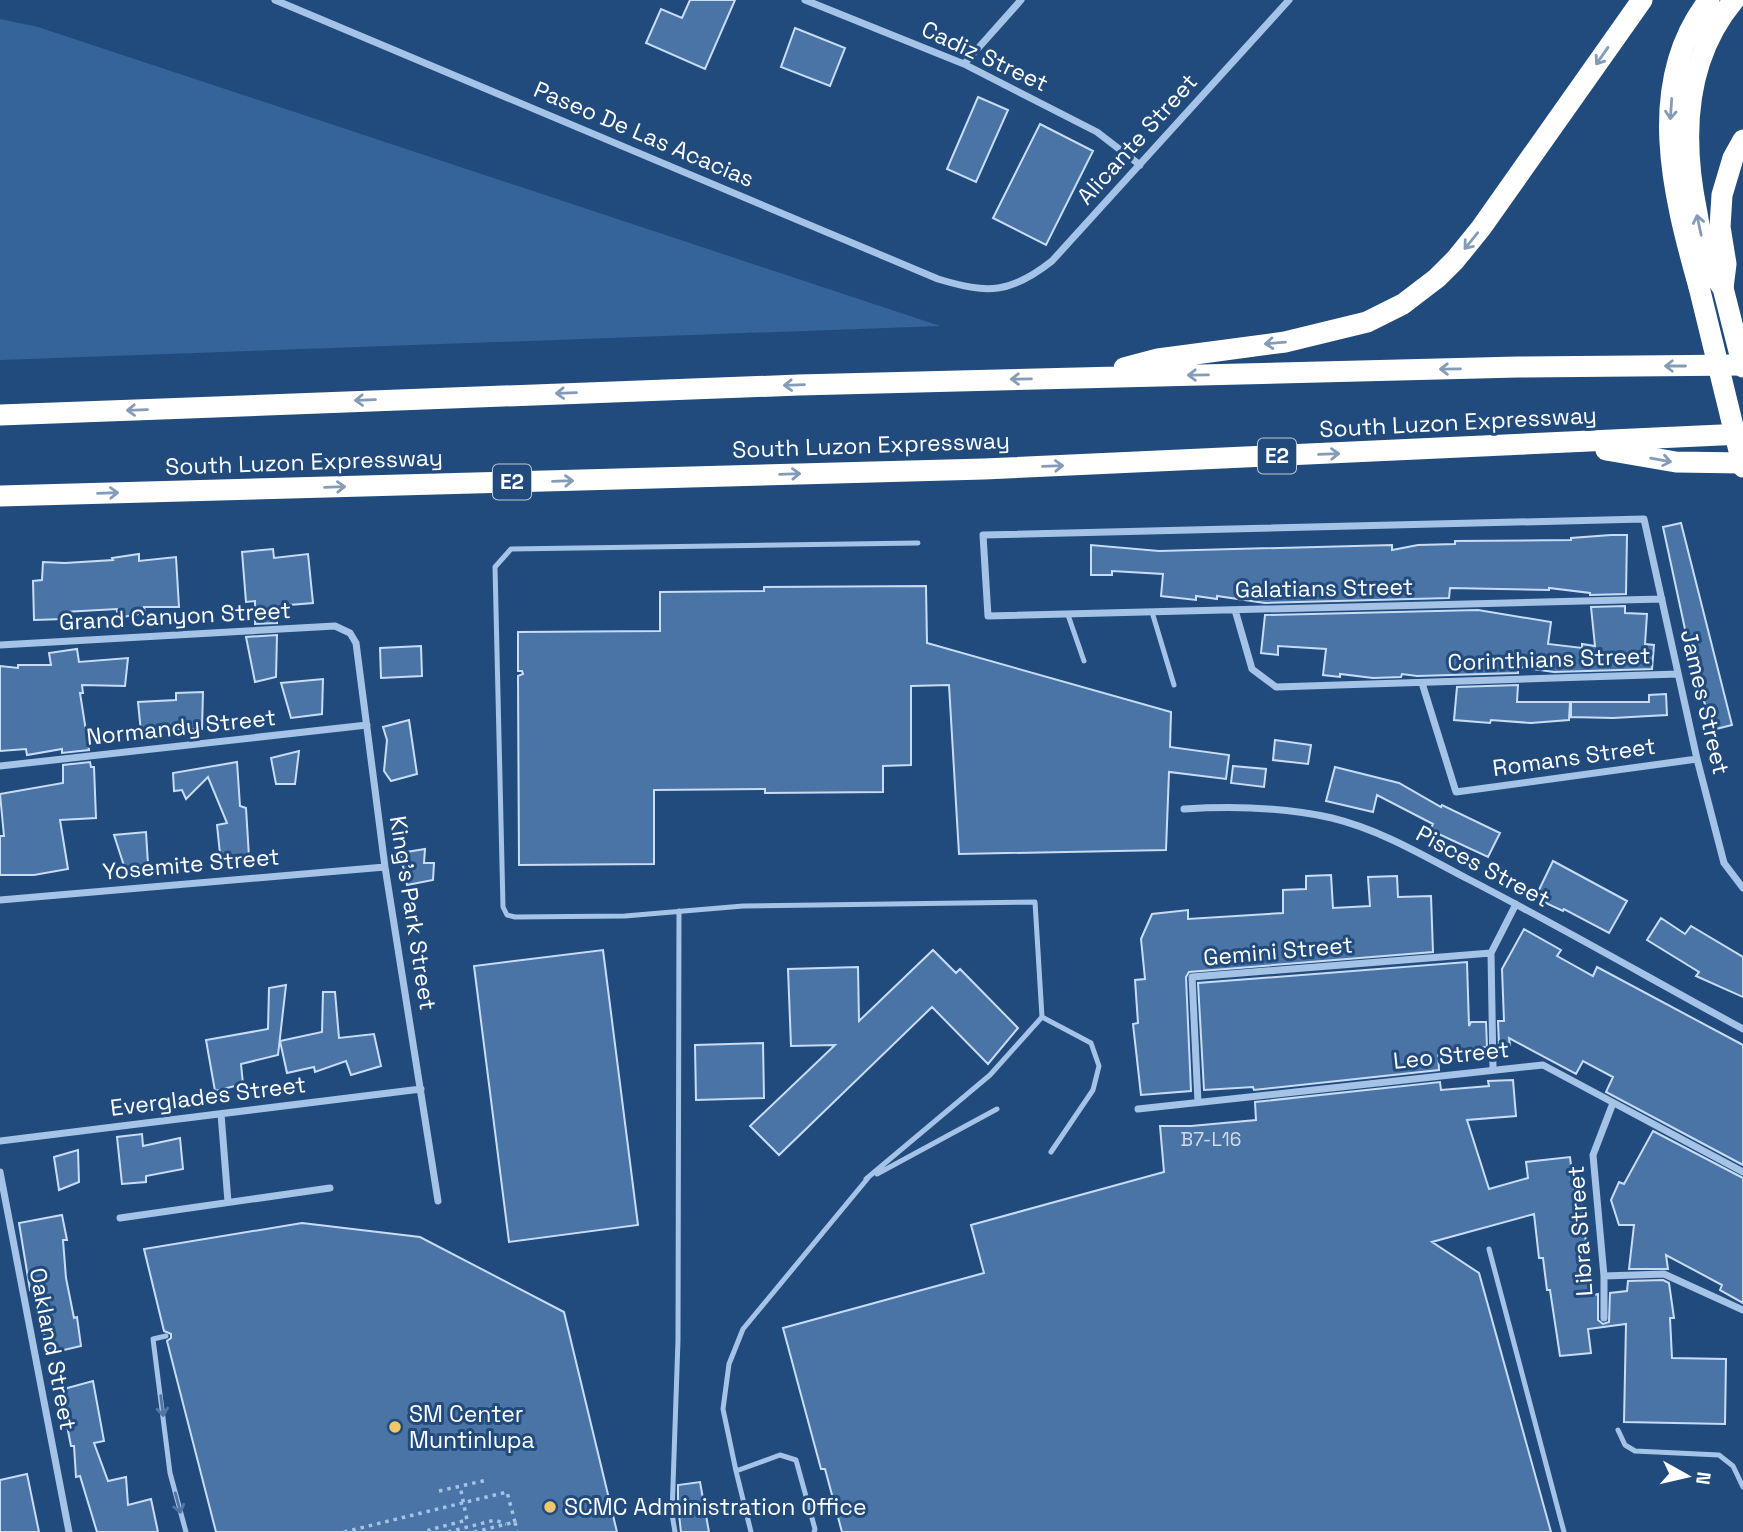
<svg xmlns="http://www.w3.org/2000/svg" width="1743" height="1532" font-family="'Space Grotesk',sans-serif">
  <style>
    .green { fill: #35649b }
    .building { fill: #4a74a6; stroke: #c8ddf5; stroke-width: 2 }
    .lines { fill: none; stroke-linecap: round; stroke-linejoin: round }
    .path { stroke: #a5c3e6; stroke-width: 3.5; stroke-dasharray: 3.5 5; stroke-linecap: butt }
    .service { stroke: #a5c3e6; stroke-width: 5 }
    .minor { stroke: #a5c3e6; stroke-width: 7 }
    .motorway { stroke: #fff; stroke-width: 21 }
    .motorway-bridge { stroke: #fff; stroke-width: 21 }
    .oneway { stroke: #859cb8 }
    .oneway2 { stroke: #5075a2 }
    .poi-dot { fill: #f2c867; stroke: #224b7d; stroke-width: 2.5 }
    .labels { text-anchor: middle; stroke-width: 6; stroke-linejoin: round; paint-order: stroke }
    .number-label { font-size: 19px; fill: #d2dce9 }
    .shield { fill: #224b7d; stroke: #bdc9d8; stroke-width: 2 }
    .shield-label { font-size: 21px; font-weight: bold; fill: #fff }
    .street-label { font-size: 23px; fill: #fff; stroke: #224b7d }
    .poi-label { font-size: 23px; fill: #fff; stroke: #224b7d; text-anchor: start }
  </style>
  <rect width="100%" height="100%" fill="#224b7d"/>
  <!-- green -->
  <path class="green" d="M0,19l38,8 902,299 -940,34z"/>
  <!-- building -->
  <path class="building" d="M690,0h45l-30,69 -59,-26 15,-34 21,9z
    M795,28l50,20 -15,38 -49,-19z
    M978,97l30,13 -32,72 -29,-13z
    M1040,124l53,27 -47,94 -53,-27z
    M1681,523l51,202 -20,5 -24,-87 -25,-116z
    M1611,535h16l-1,59 -36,1v-2l-41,-5v2l-99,-2 -1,10 -184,5 -48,-7v3l-21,-3v4l-35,-4 2,-22 -51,-3v4h-21v-30l68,6 233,-6v5l26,-5 37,-1v-3l116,-1v-2z
    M273,549l1,9 34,-4 5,49 -36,3v17l-22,1v-23l-9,1 -4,-50z
    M139,554v7l37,-4 3,50h-35l1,6 -28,5v-9l-53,3v7l-30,1 -1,-39 9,-1 1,-18 22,1 48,-3 -1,-2z
    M926,586l1,57 244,69 -1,35 59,8 -3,24 -57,-7 -3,78 -207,4 -10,-169 -38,1v79l-28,1v26l-118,1v-4l-111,1v74l-135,1 -1,-189 5,-2 -1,-3h-4v-39l142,-1v-39l104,-1v-4z
    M1625,606v7l22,1 -2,30 9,1 -2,24 -98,3 -36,-5v6l-101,3 -15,-2 -1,3 -28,1 -33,-4v3l-17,-2 3,-26 -48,-3v9l-17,-2 4,-38 213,-5 73,12 -3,22 34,4v-4l13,2 -4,-39z
    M277,635l-1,42 -21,5 -9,-45z
    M421,646l1,30 -41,2 -1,-30z
    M77,649l2,13 49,-4 -3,28 -43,-1 1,8h-3l9,57 -27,3v-4l-35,6 -1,-6 -26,2v-85l18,2v-3h33l-2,-12z
    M323,679l-1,35 -31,4 -10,-35z
    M1518,685l-1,17h53l-1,18 -38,3 -40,-3 -1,3 -36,-3 3,-33z
    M203,692l-1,37h-24v-3l-37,6 -3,-30 38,-2v-7z
    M1666,694l1,21 -54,3 -42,-1v-15h78v-7z
    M409,720l8,54 -26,7 -7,-10 3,-31 -4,-13z
    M1275,740l36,5 -3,19 -35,-4z
    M299,751l-4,33h-19l-5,-26z
    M90,762l1,5h3l2,51 -36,2 8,49 -34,6h-34v-39h4l-4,-42 63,-11v-18z
    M237,762l3,44 6,2 3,49 -28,6 -4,-38 10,-2 -19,-46 -22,22 -4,-9 -8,1 -1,-18z
    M1233,766l33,3 -2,18 -33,-4z
    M1335,767l64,16 42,24 1,-2 58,28 -12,24 -58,-27 3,-6 -56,-29 -4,17 -47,-11z
    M146,832l2,32 -21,11 -13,-40z
    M425,849l-1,14h10l-1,17 -26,5 -7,-32z
    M1553,861l74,40 -18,32 -45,-24 -1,2 -28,-13z
    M1331,875l2,33 37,-2 -2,-29 29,-1 1,21 33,-1 2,56 -244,20 -3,5 5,114 -50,4 -8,-71 5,-1 -3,-43 10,-1 -4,-40 11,-25 36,-4v9l95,-6v-23l23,-1v-13z
    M1661,918l24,16 6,-8 52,31v40l-47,-21 3,-4 -52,-32z
    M1524,929l37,21 -4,6 36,20 4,-9 146,78v120l-137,-73 7,-15 -30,-16 -7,13 -67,-36 1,7 -11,1 -1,-25h6l-2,-52z
    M603,950l35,275 -129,17 -35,-276z
    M933,950l23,23 4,-4 58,59 -30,36 -56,-57 -153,148 -29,-29 85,-81 -44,1 -3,-77 70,-2 1,54z
    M1467,962l2,64 2,-4h15l1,25 -49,4 1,19 -185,20 -1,-3 -49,3 -6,-107z
    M286,985l-8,70 -37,9 2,20 -28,7 -9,-51 62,-11 1,-41z
    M323,992h12l4,46 35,-4 7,32 -30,9 -5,-14 -31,11 -1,-5 -27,6 -7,-32 42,-9z
    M763,1043l1,55 -68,2 -1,-55z
    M1513,1080l3,36 -49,4 22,69 39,-11 -2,-16 44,-5 4,34 6,-1 11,97h2l1,8 4,-1v26l5,4 6,-2 1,-29 17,-2 1,-10 35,-1 6,3 5,35h-4l2,40 54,1 -1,65 -101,-2 2,-98 -38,5 3,24 -31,3 -10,-66h-3l-4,-32h-4l-5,-44 -102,28 47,31 72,259h-709l-17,-63h-4l-38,-141 201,-55 -13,-48 193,-53 -4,-46h31l65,-6 -1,-18 185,-20 1,8 48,-4 -1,-5z
    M1653,1131l90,47v125l-23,-13 2,-5 -56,-30 2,14h-39l5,-44h-15l-8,-25 8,-18 5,2z
    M142,1134l1,12 37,-8 3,31 -37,7v6l-24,2 -5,-47z
    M78,1150l1,32 -20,8 -5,-33z
    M62,1215l5,25h-4l3,38 8,40 3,-1 4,29 -30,7 -10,-27 5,-1 -13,-36 -3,1 -11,-67z
    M302,1223l118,14 144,75 53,220h-401l-49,-191 4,-3v-4l-7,-3 -20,-82z
    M93,1381l11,60 -10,2 14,38 18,-4 2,28 23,-6 7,33h-61l-17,-56 -4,1 -2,-31h-3l-11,-56z
    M27,1474l12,58h-39v-52z
    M700,1482l9,50h-28l-3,-26v-21z"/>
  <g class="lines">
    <!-- path -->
    <path class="path" d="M439,1491l48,-11
      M344,1532l163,-40 8,30
      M430,1532l-1,-2 38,-10 -7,-34
      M448,1532l47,-12 11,4
      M474,1532l41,-10 2,10"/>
    <!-- service -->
    <path class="service" d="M1152,612l22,73
      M1068,615l16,46
      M1042,1017l49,26 8,23 -6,24 -42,62
      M877,1174l120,-65
      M866,1179l124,-104 52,-58 -7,-115 -292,4 -118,10 -110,1 -8,-2 -4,-8 -8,-340 16,-18 407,-6
      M1489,1249l75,283
      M166,1336l-13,3 17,134 16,59
      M1618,1430l7,15 10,6 84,4 14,11 10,21
      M736,1471l-13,-62 6,-45 14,-35 125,-151
      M675,1532l-3,-18 6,-174 1,-429
      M751,1532l-15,-61 44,-16 16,5 19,69 -1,3"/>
    <!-- minor -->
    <path class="minor" d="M275,0l663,279c50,15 72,15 114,-18l237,-261
      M805,0l159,64 133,68 43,33
      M964,64l57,-64
      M1662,599l-674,17 -5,-81 661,-16 53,240 27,104 19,25
      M1235,610l17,59 24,18 402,-13
      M0,645l335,-19 15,7 6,10 29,224 53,334
      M1422,683l34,109 241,-33
      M0,766l367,-41
      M1184,809c49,-3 100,-2 148,9 49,12 92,38 136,61 93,48 183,100 275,150
      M0,900l385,-33
      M1493,1069l-2,-116 25,-49
      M1198,1102l-6,-125 299,-24
      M1138,1109l405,-44 200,107
      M221,1114l7,88
      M0,1141l421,-52
      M0,1172l69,360
      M120,1218l210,-30
      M1604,1276l60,-2 79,36
      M1604,1318v-42l-11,-121 20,-52"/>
    <!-- motorway -->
    <path class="motorway" d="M1699,287c-26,-92 -55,-204 10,-287
      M1723,288c-5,-7 -11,-15 -15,-23 -6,-15 -8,-35 -11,-52 -15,-73 -14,-152 37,-213
      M1723,288l3,-24 -6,-37 2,-32 11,-37 10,-18
      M1124,368l34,-9 127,-17 82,-20 36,-18 34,-26 18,-18 26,-32 161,-228
      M0,415l799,-30 719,-18 225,-2
      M1606,450l70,12 67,1
      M0,496l984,-27 759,-35"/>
    <!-- motorway-bridge -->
    <path class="motorway-bridge" d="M1699,287l44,180
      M1723,288l20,79"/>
  </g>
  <!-- one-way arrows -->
  <defs><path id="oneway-shaft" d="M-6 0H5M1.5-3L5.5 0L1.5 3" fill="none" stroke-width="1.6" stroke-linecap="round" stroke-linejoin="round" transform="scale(1.75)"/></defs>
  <g class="oneway">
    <use href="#oneway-shaft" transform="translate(1602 56) rotate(125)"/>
    <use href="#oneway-shaft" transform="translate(1671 109) rotate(94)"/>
    <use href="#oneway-shaft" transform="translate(1699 225) rotate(-102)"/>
    <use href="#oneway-shaft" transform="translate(1471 241) rotate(129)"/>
    <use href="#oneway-shaft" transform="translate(1275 343) rotate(175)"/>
    <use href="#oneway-shaft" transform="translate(1675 366) rotate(180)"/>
    <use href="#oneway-shaft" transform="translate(1450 369) rotate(179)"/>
    <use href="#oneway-shaft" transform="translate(1198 375) rotate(179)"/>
    <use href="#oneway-shaft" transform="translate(1021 379) rotate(179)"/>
    <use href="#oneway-shaft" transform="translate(794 385) rotate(178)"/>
    <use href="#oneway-shaft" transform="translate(566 393) rotate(178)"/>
    <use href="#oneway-shaft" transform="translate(365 400) rotate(178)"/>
    <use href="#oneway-shaft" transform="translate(137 410) rotate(178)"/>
    <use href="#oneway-shaft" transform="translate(1329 454) rotate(-2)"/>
    <use href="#oneway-shaft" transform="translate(1661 460) rotate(10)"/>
    <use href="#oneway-shaft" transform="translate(1053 466) rotate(-2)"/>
    <use href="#oneway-shaft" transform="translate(790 474) rotate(-2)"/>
    <use href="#oneway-shaft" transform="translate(563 481) rotate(-2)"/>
    <use href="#oneway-shaft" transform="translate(335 487) rotate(-2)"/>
    <use href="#oneway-shaft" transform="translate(108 493) rotate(-2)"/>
  </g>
  <g class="oneway2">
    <use href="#oneway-shaft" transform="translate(162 1406) rotate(83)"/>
    <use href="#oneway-shaft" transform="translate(178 1503) rotate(75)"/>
  </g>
  <!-- markers -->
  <g class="poi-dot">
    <circle cx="395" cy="1427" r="7"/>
    <circle cx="550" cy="1507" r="7"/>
  </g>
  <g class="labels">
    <!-- number labels -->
    <g class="number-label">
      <text x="1211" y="1146">B7-L16</text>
    </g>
    <!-- shield labels -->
    <g class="shield">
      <rect x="1258" y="438.5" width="38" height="35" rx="5"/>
      <rect x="493" y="464.5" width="38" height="35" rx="5"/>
    </g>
    <g class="shield-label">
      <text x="1277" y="463">E2</text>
      <text x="512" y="489">E2</text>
    </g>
    <!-- street labels -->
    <g class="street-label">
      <text transform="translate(985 56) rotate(25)" y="8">Cadiz Street</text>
      <text transform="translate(644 134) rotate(23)" y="8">Paseo De Las Acacias</text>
      <text transform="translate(1137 139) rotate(-48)" y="8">Alicante Street</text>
      <text transform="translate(1458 422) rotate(-3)" y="8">South Luzon Expressway</text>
      <text transform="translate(871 445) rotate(-2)" y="8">South Luzon Expressway</text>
      <text transform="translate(304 462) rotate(-2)" y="8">South Luzon Expressway</text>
      <text transform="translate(1324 588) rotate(-1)" y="8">Galatians Street</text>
      <text transform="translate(175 616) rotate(-3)" y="8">Grand Canyon Street</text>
      <text transform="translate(1549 659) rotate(-2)" y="8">Corinthians Street</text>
      <text transform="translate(1705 702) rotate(77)" y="8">James Street</text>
      <text transform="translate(181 727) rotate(-6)" y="8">Normandy Street</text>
      <text transform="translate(1574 757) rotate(-8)" y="8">Romans Street</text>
      <text transform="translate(191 864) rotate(-5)" y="8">Yosemite Street</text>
      <text transform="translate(1483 866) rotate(28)" y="8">Pisces Street</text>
      <text transform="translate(413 913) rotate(81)" y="8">King's Park Street</text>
      <text transform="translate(1278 951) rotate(-5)" y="8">Gemini Street</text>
      <text transform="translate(1451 1055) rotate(-6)" y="8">Leo Street</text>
      <text transform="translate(208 1096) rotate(-7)" y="8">Everglades Street</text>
      <text transform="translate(1580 1231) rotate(-94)" y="8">Libra Street</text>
      <text transform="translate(53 1349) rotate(79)" y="8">Oakland Street</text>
    </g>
    <!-- poi labels -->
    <g class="poi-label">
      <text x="409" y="1422">SM Center<tspan x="409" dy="26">Muntinlupa</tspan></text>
      <text x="564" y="1515">SCMC Administration Office</text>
    </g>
  </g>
  <!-- north arrow -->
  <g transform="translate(1687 1476) rotate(98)" stroke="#224b7d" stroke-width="5" paint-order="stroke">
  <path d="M0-5L12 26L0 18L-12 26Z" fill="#ffffff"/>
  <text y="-10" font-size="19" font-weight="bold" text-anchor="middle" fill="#ffffff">N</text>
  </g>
</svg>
